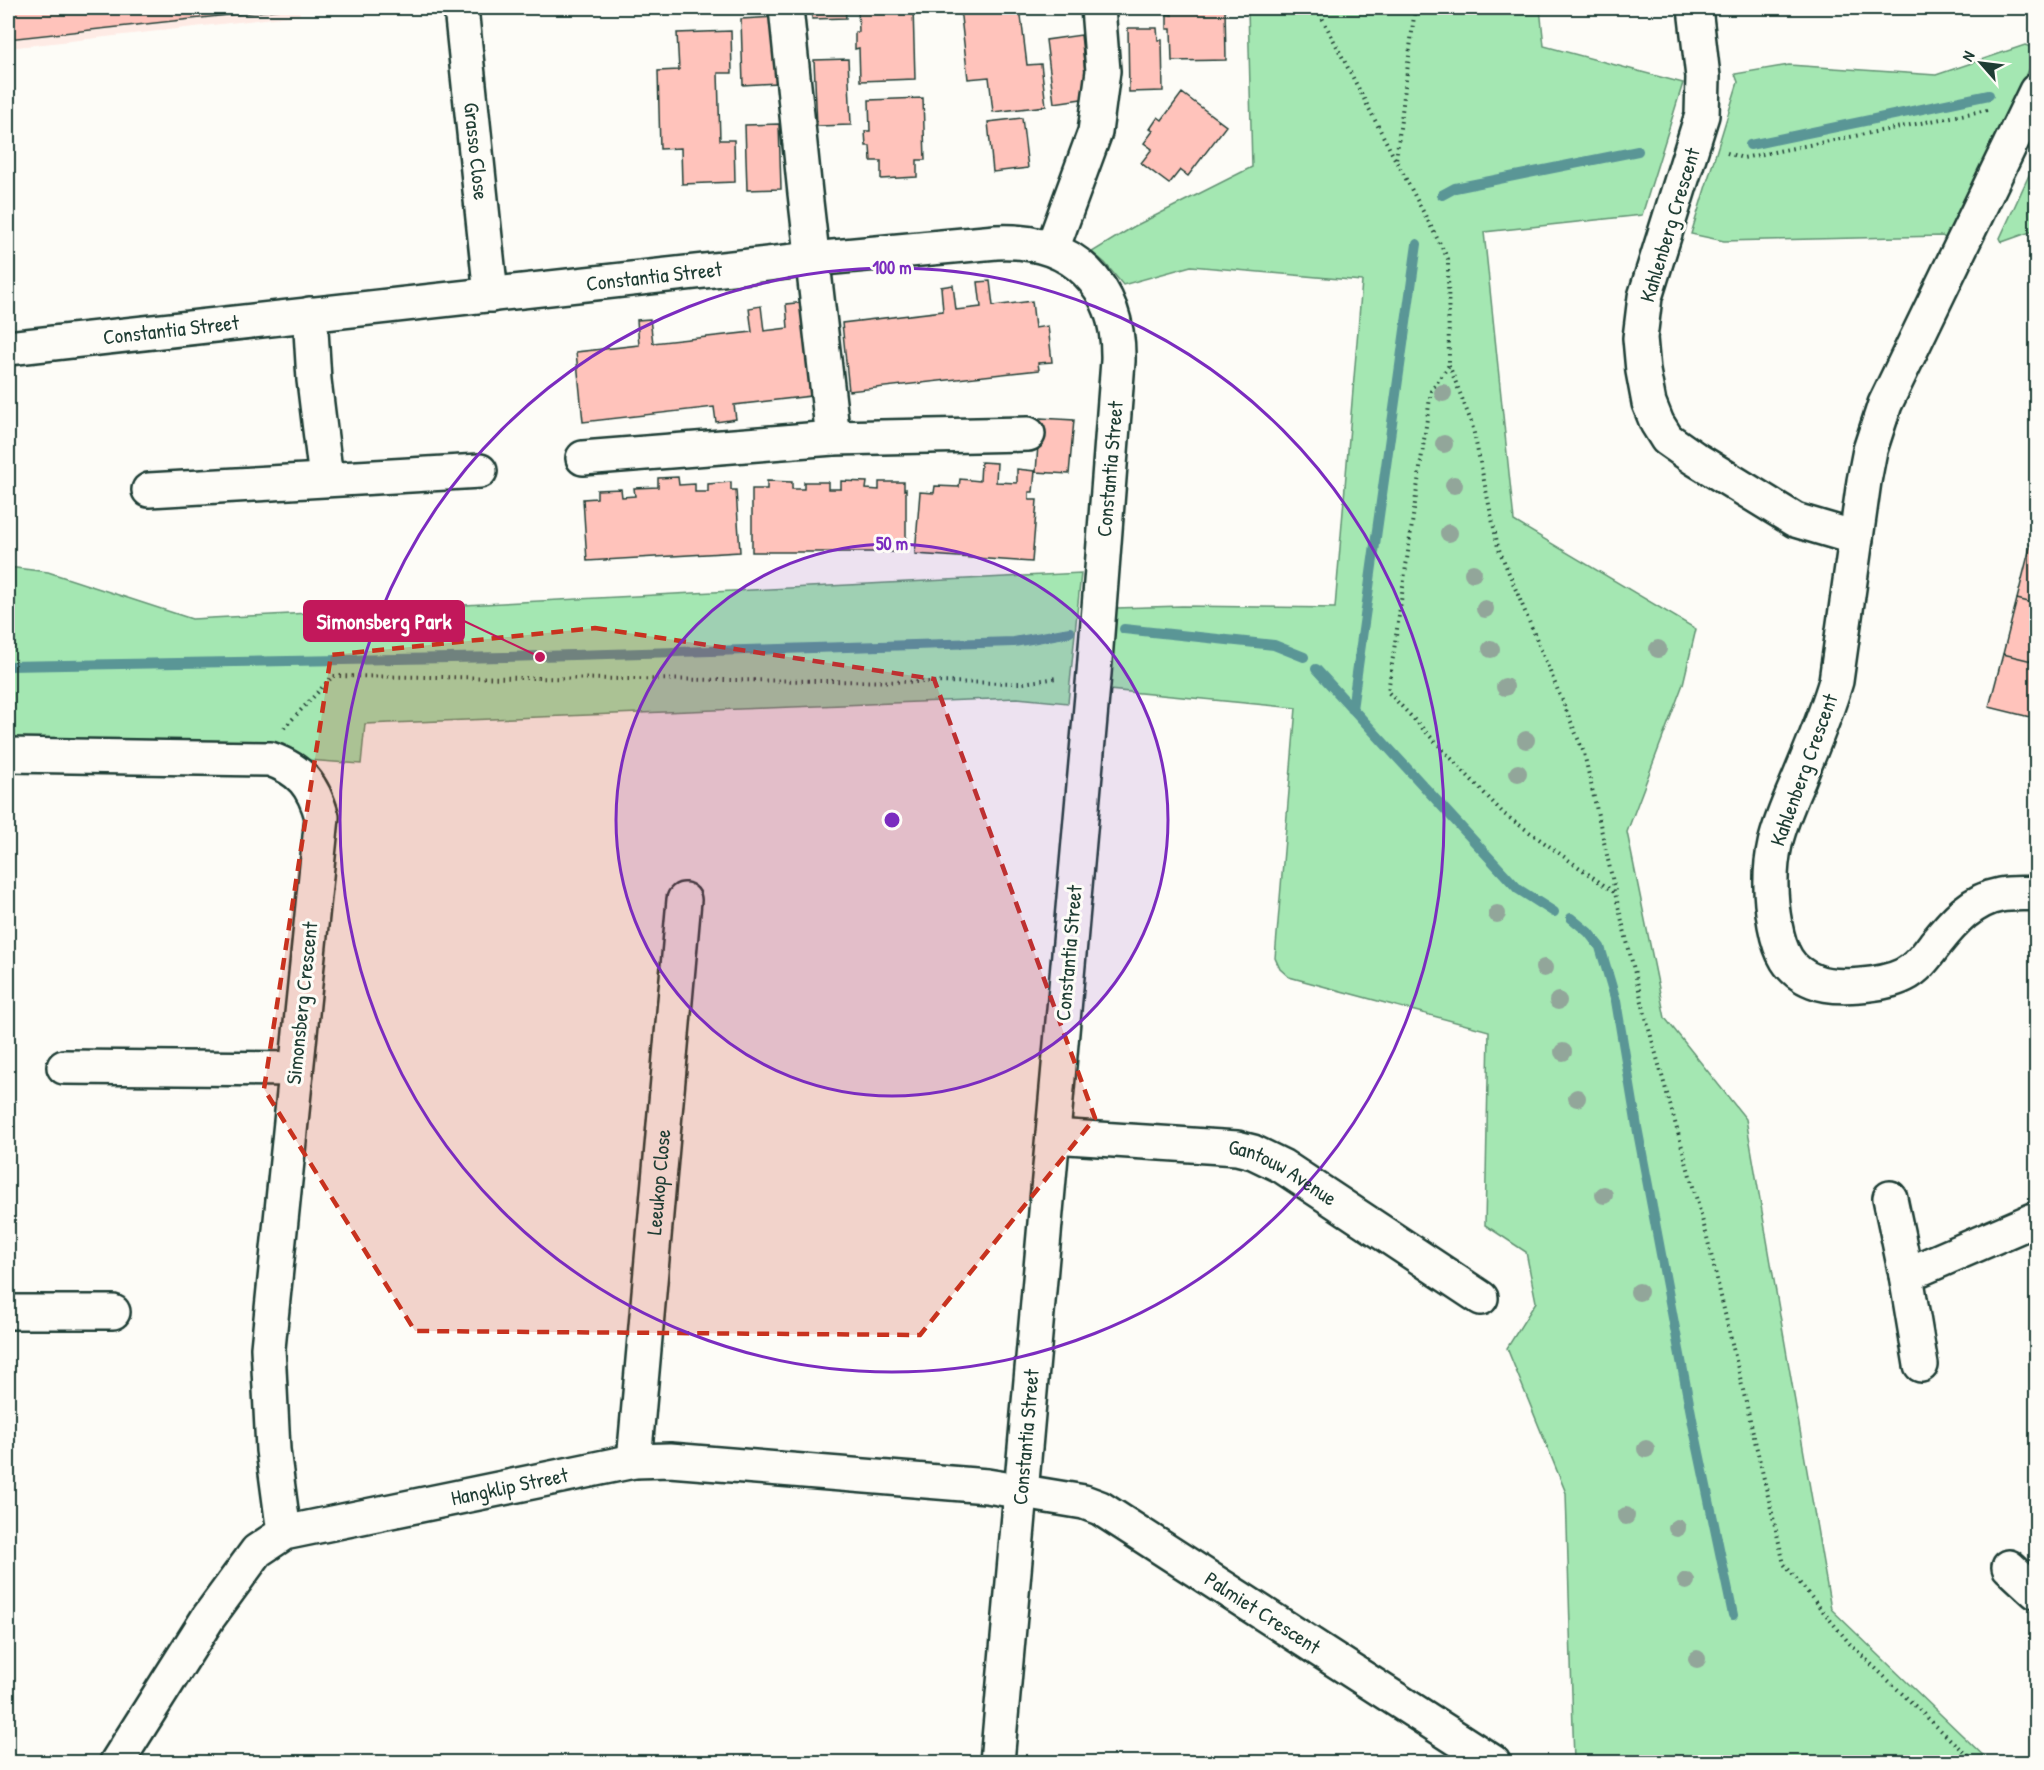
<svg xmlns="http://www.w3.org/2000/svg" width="2044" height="1770" font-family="'Patrick Hand',sans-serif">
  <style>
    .built { fill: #feebe5 }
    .green { fill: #a4e7b2; stroke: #629273; stroke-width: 1.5 }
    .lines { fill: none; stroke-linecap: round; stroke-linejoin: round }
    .stream { stroke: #5a9696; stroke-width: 10 }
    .building { fill: #ffc3bb; stroke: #1f3d34; stroke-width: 1.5 }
    .minor-casing { stroke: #1f3d34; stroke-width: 38 }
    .path { stroke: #1f3d34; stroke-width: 4; stroke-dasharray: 1.5 4.5; stroke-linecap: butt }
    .minor { stroke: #fdfcf7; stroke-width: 33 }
    .tree { fill: #92a69a }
    .marked { fill: #c8321e; fill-opacity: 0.2; stroke: #c8321e; stroke-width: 4.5; stroke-dasharray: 12 8; stroke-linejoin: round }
    .ring { fill: none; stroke: #7b2cbf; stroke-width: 3 }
    .labels { text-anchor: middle; stroke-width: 6; stroke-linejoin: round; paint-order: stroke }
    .street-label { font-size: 21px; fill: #1f3d34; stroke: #fdfcf7 }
    .centre { fill: #7b2cbf; stroke: #fdfcf7; stroke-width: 3 }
    .ring-label { font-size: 18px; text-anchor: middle; font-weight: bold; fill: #7b2cbf; stroke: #fdfcf7; stroke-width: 6; stroke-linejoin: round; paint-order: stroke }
    .leader { fill: none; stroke: #c2185b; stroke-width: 2 }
    .callout-dot { fill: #c2185b; stroke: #fdfcf7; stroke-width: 2 }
    .callout { fill: #c2185b; stroke: #c2185b; stroke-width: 2 }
    .callout-label { font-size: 22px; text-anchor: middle; font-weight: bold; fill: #fff }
  </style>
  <rect width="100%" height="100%" fill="#fdfcf7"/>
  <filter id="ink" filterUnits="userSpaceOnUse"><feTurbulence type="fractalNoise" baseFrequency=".0167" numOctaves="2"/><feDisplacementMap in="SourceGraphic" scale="12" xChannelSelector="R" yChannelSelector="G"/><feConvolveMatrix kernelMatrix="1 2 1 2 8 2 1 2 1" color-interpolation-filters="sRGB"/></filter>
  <g filter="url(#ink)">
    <!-- built -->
    <path class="built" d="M8,8h291l1,7 -292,33z"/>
    <!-- green -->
    <path class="green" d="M1248,8h292l4,38 139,37 -41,132 -158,17 30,289 182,108 -13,55 -56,148 38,186 81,101 85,490 159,153h-416l-8,-269 -59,-145 29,-46 -10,-50 -41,-27 4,-194 -200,-54 -9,-8 -5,-11 21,-250 -187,-18 7,-82 66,-2 153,2 27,-327 -171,-15 -68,19 -18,-22 -13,-11 41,-25 119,-60z
      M2025,45l11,4v6l-88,185 -6,-4 -218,5 -33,-7 47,-152 -3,-8 54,-9 147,10z
      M2036,160v70l-34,12 -2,-4z
      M8,567l40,5 144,47 889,-46 -13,130 -51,-5 -652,26 -4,40 -54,-4 -24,-16 -15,-3 -260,-1z"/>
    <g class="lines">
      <!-- stream -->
      <path class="stream" d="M1750,145l239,-50
        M1442,195l13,-7 183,-37
        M1124,629l150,16 30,12
        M8,666l497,-9 509,-15 56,-10
        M1316,669l202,220 36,23
        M1352,709l65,-465
        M1571,918l17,14 12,15 16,54 21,126 56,297 40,191"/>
    </g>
    <!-- building -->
    <path class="building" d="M8,8h284l-284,31z
      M664,8h54v1l-54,2z
      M728,8h34v2l-34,1z
      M812,8h33l1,10 -34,1z
      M858,8h55l2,71 -55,2 -1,-33 -4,1v-17h4z
      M960,8h60l7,57 14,-1 5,42 -53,6 -4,-35 -21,2z
      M1171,8h54l1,52 -54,1 -1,-32h-4v-15l5,1z
      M775,17l2,66 -34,2 -2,-66z
      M1128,28h29l1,12h4l1,51 -34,1z
      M731,31l1,42h-14l2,67h14l1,42 -53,2 -1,-36 -21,1 -2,-78 21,-1 -2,-37z
      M1081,35l7,63 -34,5 -8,-63z
      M848,59l3,66 -34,1 -3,-66z
      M1182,93l44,33 -38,50 -8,-6 -11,14 -28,-21 11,-14 -8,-6 9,-12 -3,-2 8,-12 4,3z
      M923,98l2,62h-8v17l-36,2v-18h-10l-1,-15h-4l-1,-15h5l-1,-31z
      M1022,118l6,50 -35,4 -5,-50z
      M779,124l2,65 -34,1 -2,-65z
      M990,281l3,25 39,-5 3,27 13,-2 4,36 -14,1 1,7 -190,21 -7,-68 101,-12 -2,-24 12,-2 3,25 25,-3 -3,-25z
      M816,301l7,69 -15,1 3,25 -77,9 2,14 -20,3 -2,-15 -131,15 -7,-70 63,-7 -2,-25 13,-1 3,24 99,-11 -3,-24 12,-2 3,25 24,-3 -2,-24z
      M1040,418l34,2 -5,54 -33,-2z
      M981,462l16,1 -1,19 21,1v-14l18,2 -2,21h-4v8h8l-5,62 -117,-8 5,-62 14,1 1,-7 24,1 1,-8 20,2z
      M678,477l1,8 16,-1v8h13v-8l23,-2v8h5l4,62 -153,9 -4,-62 14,-1v-8l24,-1 1,8 13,-1 -1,-8 24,-1v-9z
      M767,481l25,1v7h12v-7h24v7h13v-8l26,1 -1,7 13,1v-8h25v8l2,-1v63h-154v-63h15z
      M2031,543l5,2v59l-19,-5z
      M2017,599l19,5v58l-33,-8z
      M2003,654l33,8v46l-2,10 -45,-11z"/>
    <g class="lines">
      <defs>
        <g id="minor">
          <path id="s1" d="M461,8l30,287"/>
          <path d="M786,8l19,185 28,245"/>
          <path d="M1695,8l8,69 -1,38 -57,182 -5,41 3,33 6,32 8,20 10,16 27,19 101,62 61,18"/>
          <path d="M2036,91l-151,313 -15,46 -6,31 -28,200c-10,34 -24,66 -37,98 -9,21 -19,43 -24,65 -6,27 -5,54 0,81 5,27 13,46 39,56 21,9 70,4 90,-6 14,-7 23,-20 32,-32 17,-21 36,-43 64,-48 12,-2 25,-1 36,-2"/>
          <path d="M1052,249l43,-117 8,-61 -5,-63"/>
          <path d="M310,314l4,66 12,99"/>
          <path id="s2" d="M8,348l804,-89 184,-17c76,-4 124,43 122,119l-24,312 -97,1089"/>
          <path d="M583,458l250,-20 195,-4"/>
          <path d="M149,490l331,-19"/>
          <path d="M8,755l262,4c31,11 43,26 52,58l-54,531 5,102 11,83"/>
          <path d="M64,1067l231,2"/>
          <path id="s3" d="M1053,1136l184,12 16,4 29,14 199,132"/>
          <path d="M1890,1198l16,77 15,90"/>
          <path d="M1906,1275l130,-56"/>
          <path d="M8,1312h105"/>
          <path id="s4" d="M634,1461l50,-561"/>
          <path d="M2009,1567l27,25"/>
          <path id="s5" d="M117,1762l91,-144 49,-67 27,-18 350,-72 36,-1 317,26 97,16 16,6 393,254"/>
        </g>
      </defs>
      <!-- minor casing -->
      <use href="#minor" class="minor-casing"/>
      <!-- path -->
      <path class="path" d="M1317,8l78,151
        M1415,8l-19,152 52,99 1,106 -18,26 -43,301 116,122 111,79 32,129 59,211 78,331 66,80 124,118
        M1727,153l16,5 244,-48
        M1449,365l23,59 26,123 86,206 31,138
        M284,728l49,-52 690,7 34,-5"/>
      <!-- minor -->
      <use href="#minor" class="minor"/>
    </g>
    <!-- trees -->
    <g class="tree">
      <circle cx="1443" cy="393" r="9"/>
      <circle cx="1444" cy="444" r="9"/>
      <circle cx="1454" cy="485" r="9"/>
      <circle cx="1449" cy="533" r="9"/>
      <circle cx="1473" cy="573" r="9"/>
      <circle cx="1485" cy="609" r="9"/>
      <circle cx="1491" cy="649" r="9"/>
      <circle cx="1658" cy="649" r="9"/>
      <circle cx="1505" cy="687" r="9"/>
      <circle cx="1526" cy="740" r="9"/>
      <circle cx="1518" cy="773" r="9"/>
      <circle cx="1497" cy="914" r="9"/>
      <circle cx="1544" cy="968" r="9"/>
      <circle cx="1558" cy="1001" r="9"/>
      <circle cx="1563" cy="1052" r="9"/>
      <circle cx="1577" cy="1098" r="9"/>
      <circle cx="1604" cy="1195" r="9"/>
      <circle cx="1639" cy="1292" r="9"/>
      <circle cx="1646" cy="1449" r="9"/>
      <circle cx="1626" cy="1516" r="9"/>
      <circle cx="1677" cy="1528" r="9"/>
      <circle cx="1686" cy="1581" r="9"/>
      <circle cx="1697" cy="1659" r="9"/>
    </g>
  </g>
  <!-- marked area -->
  <path class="marked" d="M595,628l339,51 161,439 -175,217 -505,-4 -151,-242 67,-434z"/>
  <!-- distance rings -->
  <circle cx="892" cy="820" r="276" fill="#7b2cbf" fill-opacity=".12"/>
  <g class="ring">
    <circle cx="892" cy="820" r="276"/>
    <circle cx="892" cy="820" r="552"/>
  </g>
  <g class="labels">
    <!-- street labels -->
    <g class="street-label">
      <text dy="7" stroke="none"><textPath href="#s1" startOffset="144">Grasso Close</textPath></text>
      <text transform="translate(1670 225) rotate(-73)" y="7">Kahlenberg Crescent</text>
      <text dy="7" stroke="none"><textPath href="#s2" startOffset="650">Constantia Street</textPath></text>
      <text dy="7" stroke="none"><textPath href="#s2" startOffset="164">Constantia Street</textPath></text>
      <text transform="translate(1110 469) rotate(-85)" y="7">Constantia Street</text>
      <text transform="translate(1804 770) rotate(-70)" y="7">Kahlenberg Crescent</text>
      <text transform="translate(1069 953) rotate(-85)" y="7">Constantia Street</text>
      <text transform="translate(302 1003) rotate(-84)" y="7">Simonsberg Crescent</text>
      <text dy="7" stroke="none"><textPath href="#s3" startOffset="236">Gantouw Avenue</textPath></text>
      <text dy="7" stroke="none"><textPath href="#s4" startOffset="280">Leeukop Close</textPath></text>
      <text transform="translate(1026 1437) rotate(-85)" y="7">Constantia Street</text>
      <text dy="7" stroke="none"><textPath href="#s5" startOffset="516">Hangklip Street</textPath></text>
      <text dy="7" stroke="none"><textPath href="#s5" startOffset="1306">Palmiet Crescent</textPath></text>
    </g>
  </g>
  <circle cx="892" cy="820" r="9" class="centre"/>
  <g class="ring-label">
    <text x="892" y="274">100 m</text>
    <text x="892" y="550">50 m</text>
  </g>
  <!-- callouts -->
  <path class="leader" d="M540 657L464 621"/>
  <circle class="callout-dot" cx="540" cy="657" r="6"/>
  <rect class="callout" x="304" y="601" width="160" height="40" rx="6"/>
  <g class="callout-label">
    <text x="384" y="629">Simonsberg Park</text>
  </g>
  <!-- margin -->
  <rect width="2044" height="1770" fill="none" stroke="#fdfcf7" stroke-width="30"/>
  <rect x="15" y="15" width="2014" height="1740" fill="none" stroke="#1f3d34" stroke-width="2" filter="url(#ink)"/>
  <!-- north arrow -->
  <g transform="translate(1981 63) rotate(298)" stroke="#fdfcf7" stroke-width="4.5" paint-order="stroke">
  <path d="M0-4.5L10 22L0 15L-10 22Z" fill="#1f3d34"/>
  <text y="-9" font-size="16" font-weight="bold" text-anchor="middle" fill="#1f3d34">N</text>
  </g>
</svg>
